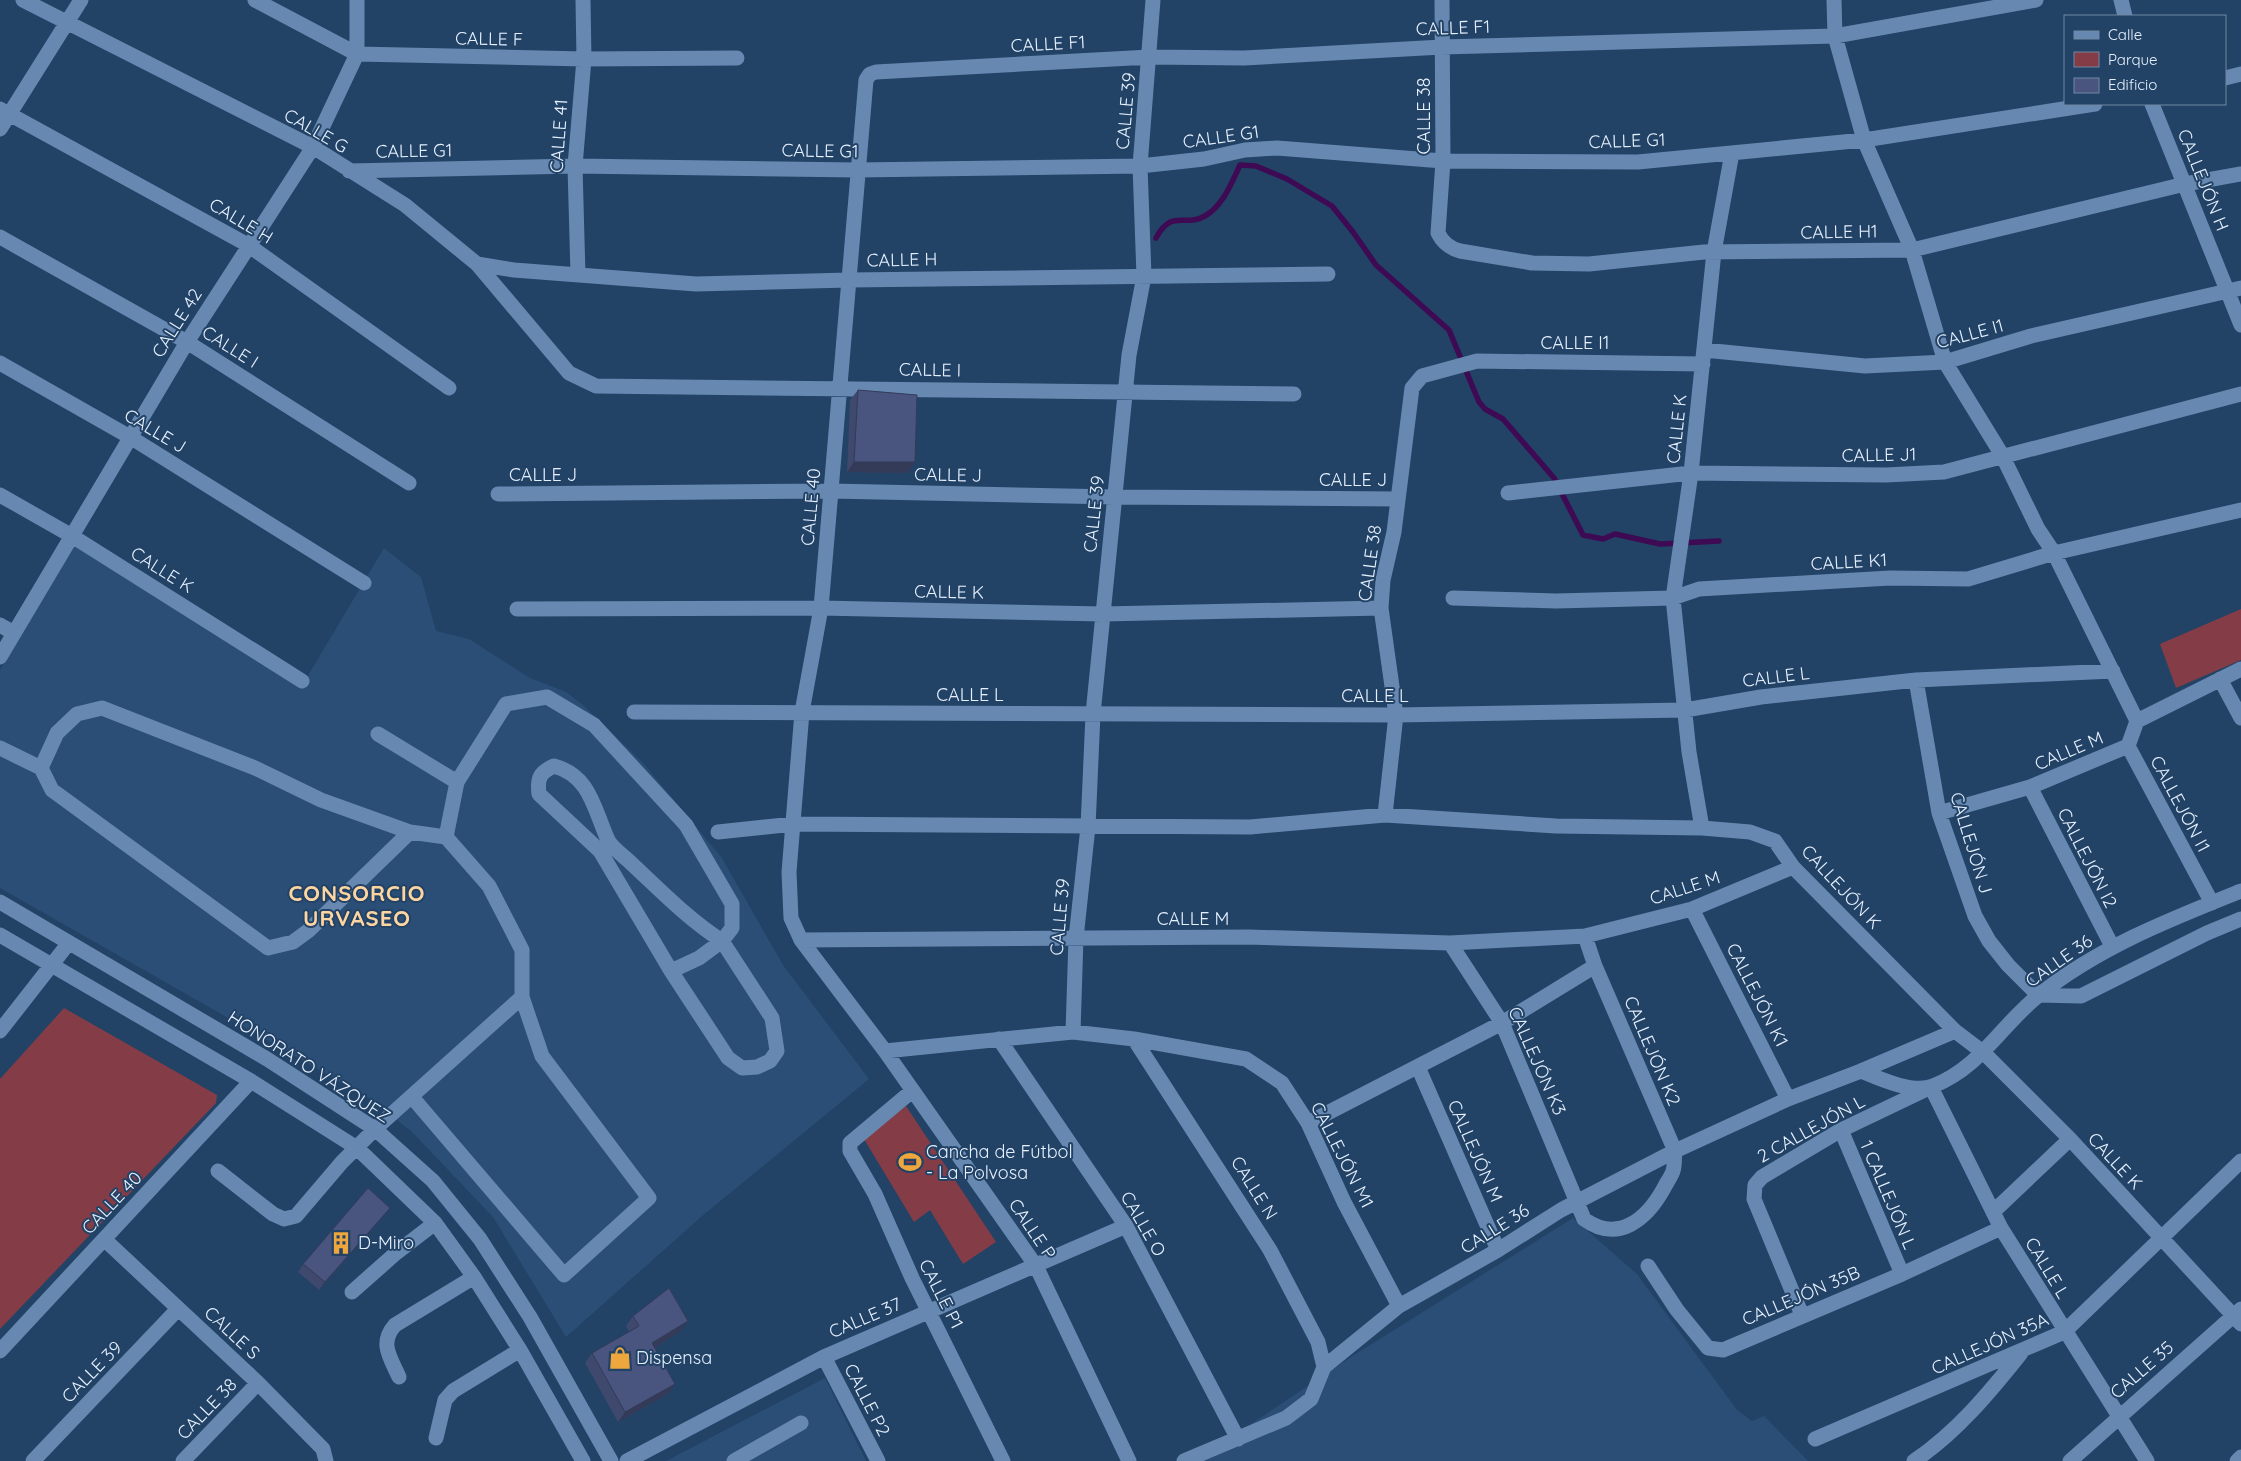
<svg xmlns="http://www.w3.org/2000/svg" width="2241" height="1461" font-family="Quicksand,sans-serif">
  <style>
    .built { fill: #2b4e77 }
    .green { fill: #843d47 }
    .lines { fill: none; stroke-linecap: round; stroke-linejoin: round }
    .stream { stroke: #3e0a53; stroke-width: 5.5 }
    .minor { stroke: #6789b1; stroke-width: 15 }
    .wall { fill: #3f486d }
    .shaded-wall { fill: #333b59 }
    .building { fill: #49547f; stroke: #333b59 }
    .labels { text-anchor: middle; stroke-width: 4; stroke-linejoin: round; paint-order: stroke }
    .street-label { font-size: 18px; fill: #e5f0fe; stroke: #224266 }
    .poi-label { font-size: 18px; fill: #e5f0fe; stroke: #224266; text-anchor: start }
    .district-label { font-size: 22px; font-weight: bold; letter-spacing: 1px; fill: #fdd5a1; stroke: #224266 }
  </style>
  <rect width="100%" height="100%" fill="#224266"/>
  <!-- built -->
  <path class="built" d="M75,544l228,140 81,-136 37,29 15,54 33,8 61,39 36,14 18,14 59,57 79,95 61,107 86,114 -168,138 -135,120 -73,-120 -81,-85 -40,-32 -372,-212v-218z
    M1573,1218l64,56 100,136 15,11 12,-5 44,45h-612l158,-106z
    M825,1378l41,83h-200z"/>
  <!-- green -->
  <path class="green" d="M2241,609v51l-65,28 -16,-44z
    M64,1008l153,87 -1,8 -216,226v-250z
    M906,1106l90,136 -33,22 -33,-54 -16,12 -50,-83z"/>
  <g class="lines">
    <!-- stream -->
    <path class="stream" d="M1156,238c16,-30 28,-10 49,-22 18,-10 27,-34 35,-51l16,1 31,13 45,27 21,26 23,33 73,65 30,72 6,7 18,10 51,59 29,57 20,4 12,-5 45,10 59,-3"/>
    <!-- minor -->
    <path class="minor" d="M23,0l290,147 92,58 72,59 92,109 27,13 698,8
      M255,0l102,54 227,5 153,-1
      M1442,0l1,161 -5,72c5,10 11,15 22,18l72,12 57,1 115,-12 208,-2 273,-66 56,-10
      M1834,0l1,36 29,104 48,110 33,112 57,93 36,74 16,24 83,168
      M2121,0l4,16
      M2225,78l16,-4
      M2152,104l89,221
      M0,109l248,136 201,143
      M0,129l81,-129
      M1732,153l-18,99 -23,221 -18,125 16,154 13,76 48,4 25,9 18,26 162,164 29,22 86,86 171,185
      M349,171l226,-5 283,4 282,-4 64,-7 41,-9 32,-2 166,13 195,1 226,-22 231,-36
      M0,237l187,105 222,141
      M477,264l37,6 182,14 153,-4 479,-6
      M578,275l-3,-109 9,-107 -1,-59
      M1704,350l161,16 80,-4 86,-26 210,-48
      M0,363l130,74 234,146
      M1508,493l183,-20 195,2 58,-3 297,-78
      M498,494l333,-3 284,6 283,2
      M0,495l72,41 230,145
      M1453,598l103,3 117,-3 26,-9 191,-11 78,1 86,-26 187,-43
      M517,609l304,-1 282,6 278,-6
      M0,625l14,8
      M0,657l187,-315 126,-195 44,-93v-54
      M2220,679l21,39
      M1916,680l23,133 36,103 14,25 19,24 30,30 43,1 126,-63 34,-14
      M634,712l762,3 289,-5 76,-13 155,-17 197,-9
      M2137,721l-9,25 84,157
      M2137,721l104,-52
      M378,734l79,48
      M0,748l41,20
      M2030,787l82,159
      M1939,813l91,-26 98,-41
      M1385,815l11,-100 -15,-107 2,-28 11,-48 18,-144 10,-12 55,-15 226,3
      M410,832l-102,99 -15,11 -25,6 -216,-158 -11,-22 16,-35 20,-19 25,-6 153,60 66,32 89,32 36,5 43,49 33,64v47
      M718,832l76,-8 456,3 135,-12 171,11 146,2
      M446,837l11,-55 49,-78 41,-7 47,28 92,100 46,79v24l-10,13c-34,-22 -61,-50 -90,-77 -7,-7 -20,-16 -24,-24 -14,-30 -17,-64 -54,-74 -14,6 -17,12 -15,28l61,57 71,120 57,87 14,10 15,-1 13,-6 7,-10 -5,-33 -50,-77 -23,17 -28,13
      M0,902l267,157 108,70 58,52 47,58 50,78 81,144
      M1692,909l96,190
      M0,935l251,146 106,67 78,75 39,54 46,73 63,111
      M801,940l448,-3 201,6 135,-7
      M1450,943l52,80 82,196c34,25 63,0 80,-31 3,-6 7,-11 9,-17 2,-6 1,-13 2,-20l-80,-185
      M0,1031l68,-87
      M1073,1032l3,-94 12,-111 5,-113 36,-359 15,-79 -4,-110 13,-166
      M999,1039l127,187 112,213
      M1134,1039l136,211 48,92 6,25
      M885,1051l188,-19 61,7 112,20 36,24 26,40 36,79 55,104
      M1418,1067l80,183
      M1861,1071c19,8 52,23 72,15 48,-19 69,-62 106,-91 60,-48 132,-76 202,-104
      M912,1091l-62,52v8l25,43 37,84 91,183
      M1308,1123l194,-100 93,-57 -10,-30 107,-27 101,-42
      M1841,1130l61,144
      M218,1171l55,43 11,5 12,-3 46,-54 33,-33 147,-132 20,59 107,142 -85,77 -152,-178
      M1993,1212l77,-73
      M104,1239l154,144 65,66 3,12
      M1648,1266l29,44 31,38 15,2 179,-76 99,-46
      M352,1292l44,-39 39,-30
      M1802,1315l-48,-116 1,-14 7,-8 79,-47 90,-43 70,141 146,233
      M0,1351l251,-270
      M824,1357l54,104
      M399,1377c-9,-20 -20,-34 -4,-52l79,-48
      M436,1438l9,-38 8,-9 67,-41
      M1815,1439l249,-107 177,-171
      M33,1461l145,-152
      M183,1461l75,-78
      M627,1461l197,-104 302,-131
      M734,1461l67,-38
      M1129,1461l-93,-195 -151,-215 -84,-111 -10,-22 -2,-46 13,-160 19,-104 45,-528 4,-6 6,-2 274,-15 94,1 198,-11 393,-11 201,-36
      M1184,1461l102,-43 25,-19 13,-32 75,-61 99,-56 63,-40 114,-59 113,-52 73,-28 94,-40
      M1914,1461c42,-28 76,-69 107,-108
      M2070,1461l171,-152
      M2237,1461l4,-4"/>
  </g>
  <!-- wall -->
  <path class="wall" d="M858,390l50,83 -61,-1 3,-72z
    M390,1208l-6,7 -65,75 -21,-18 5,-8z
    M633,1316l48,15 -26,17 13,46 -50,28 -33,-59 7,-10 37,-21 -3,-6z"/>
  <!-- shaded-wall -->
  <path class="shaded-wall" d="M854,462h61l-7,11 -61,-1z
    M390,1208l-6,7 -65,75 6,-8z
    M688,1321l-7,10 -36,23 7,-11z
    M675,1384l-7,10 -50,28 7,-10z"/>
  <!-- building -->
  <path class="building" d="M858,390l59,5 -2,67h-61z
    M368,1188l22,20 -65,74 -22,-18z
    M669,1288l19,33 -36,22 23,41 -50,28 -33,-59 47,-27 -6,-10z"/>
  <!-- icons -->
  <defs>
    <symbol id="stadium-bare" viewBox="-9 -9 18 18"><path d="M0-5a6.5 5 0 1 0 0 10a6.5 5 0 1 0 0-10ZM-3.5-1.8h7v3.6h-7Z" fill="#eea73d" stroke="#224266" stroke-width="2.5" paint-order="stroke"/></symbol>
    <symbol id="building-bare" viewBox="-9 -9 18 18"><path d="M-4-6H4V6H1V3H-1V6H-4ZM-2.5-4.3h1.7v1.8h-1.7ZM.8-4.3h1.7v1.8H.8ZM-2.5-1h1.7V.8h-1.7ZM.8-1h1.7V.8H.8Z" fill="#eea73d" stroke="#224266" stroke-width="2.5" paint-order="stroke"/></symbol>
    <symbol id="shop-bare" viewBox="-9 -9 18 18"><path d="M-5-2.5h2.3a2.7 3.5 0 0 1 5.4 0H5L5.5 6h-11ZM-1.5-2.5h3a1.5 2.3 0 0 0-3 0Z" fill="#eea73d" stroke="#224266" stroke-width="2.5" paint-order="stroke"/></symbol>
  </defs>
  <g fill-rule="evenodd">
    <use href="#stadium-bare" x="894" y="1146" width="32" height="32"/>
    <use href="#building-bare" x="325" y="1227" width="32" height="32"/>
    <use href="#shop-bare" x="604" y="1342" width="32" height="32"/>
  </g>
  <g class="labels">
    <!-- street labels -->
    <g class="street-label">
      <text transform="translate(1453 28) rotate(-2)" y="6">CALLE F1</text>
      <text transform="translate(489 39) rotate(1)" y="6">CALLE F</text>
      <text transform="translate(1048 44) rotate(-3)" y="6">CALLE F1</text>
      <text transform="translate(1126 111) rotate(-85)" y="6">CALLE 39</text>
      <text transform="translate(1424 116) rotate(-90)" y="6">CALLE 38</text>
      <text transform="translate(316 131) rotate(30)" y="6">CALLE G</text>
      <text transform="translate(559 136) rotate(-86)" y="6">CALLE 41</text>
      <text transform="translate(1221 137) rotate(-8)" y="6">CALLE G1</text>
      <text transform="translate(1627 141) rotate(-2)" y="6">CALLE G1</text>
      <text transform="translate(414 151) rotate(-1)" y="6">CALLE G1</text>
      <text transform="translate(820 151) rotate(1)" y="6">CALLE G1</text>
      <text transform="translate(2203 180) rotate(68)" y="6">CALLEJÓN H</text>
      <text transform="translate(241 221) rotate(31)" y="6">CALLE H</text>
      <text transform="translate(1839 232) rotate(-1)" y="6">CALLE H1</text>
      <text transform="translate(902 260) rotate(-1)" y="6">CALLE H</text>
      <text transform="translate(177 323) rotate(-58)" y="6">CALLE 42</text>
      <text transform="translate(1970 334) rotate(-15)" y="6">CALLE I1</text>
      <text x="1575" y="349">CALLE I1</text>
      <text transform="translate(230 347) rotate(32)" y="6">CALLE I</text>
      <text transform="translate(930 370) rotate(1)" y="6">CALLE I</text>
      <text transform="translate(1677 429) rotate(-84)" y="6">CALLE K</text>
      <text transform="translate(155 431) rotate(31)" y="6">CALLE J</text>
      <text transform="translate(1879 455) rotate(-1)" y="6">CALLE J1</text>
      <text x="543" y="481">CALLE J</text>
      <text transform="translate(948 475) rotate(1)" y="6">CALLE J</text>
      <text x="1353" y="486">CALLE J</text>
      <text transform="translate(811 507) rotate(-85)" y="6">CALLE 40</text>
      <text transform="translate(1094 514) rotate(-84)" y="6">CALLE 39</text>
      <text transform="translate(1849 562) rotate(-3)" y="6">CALLE K1</text>
      <text transform="translate(1370 563) rotate(-82)" y="6">CALLE 38</text>
      <text transform="translate(162 570) rotate(32)" y="6">CALLE K</text>
      <text transform="translate(949 592) rotate(1)" y="6">CALLE K</text>
      <text transform="translate(1776 677) rotate(-7)" y="6">CALLE L</text>
      <text x="970" y="701">CALLE L</text>
      <text x="1375" y="702">CALLE L</text>
      <text transform="translate(2069 751) rotate(-23)" y="6">CALLE M</text>
      <text transform="translate(2180 804) rotate(62)" y="6">CALLEJÓN I1</text>
      <text transform="translate(1971 843) rotate(73)" y="6">CALLEJÓN J</text>
      <text transform="translate(2087 858) rotate(63)" y="6">CALLEJÓN I2</text>
      <text transform="translate(1841 887) rotate(47)" y="6">CALLEJÓN K</text>
      <text transform="translate(1685 888) rotate(-18)" y="6">CALLE M</text>
      <text transform="translate(1060 917) rotate(-85)" y="6">CALLE 39</text>
      <text x="1193" y="925">CALLE M</text>
      <text transform="translate(2059 961) rotate(-35)" y="6">CALLE 36</text>
      <text transform="translate(1757 995) rotate(63)" y="6">CALLEJÓN K1</text>
      <text transform="translate(1652 1051) rotate(67)" y="6">CALLEJÓN K2</text>
      <text transform="translate(1537 1061) rotate(66)" y="6">CALLEJÓN K3</text>
      <text transform="translate(309 1067) rotate(33)" y="6">HONORATO VÁZQUEZ</text>
      <text transform="translate(1811 1129) rotate(-29)" y="6">2 CALLEJÓN L</text>
      <text transform="translate(1475 1151) rotate(66)" y="6">CALLEJÓN M</text>
      <text transform="translate(1342 1155) rotate(63)" y="6">CALLEJÓN M1</text>
      <text transform="translate(2115 1161) rotate(47)" y="6">CALLE K</text>
      <text transform="translate(1254 1188) rotate(58)" y="6">CALLE N</text>
      <text transform="translate(1888 1195) rotate(67)" y="6">1 CALLEJÓN L</text>
      <text transform="translate(112 1203) rotate(-47)" y="6">CALLE 40</text>
      <text transform="translate(1143 1224) rotate(60)" y="6">CALLE O</text>
      <text transform="translate(1032 1229) rotate(56)" y="6">CALLE P</text>
      <text transform="translate(1495 1229) rotate(-32)" y="6">CALLE 36</text>
      <text transform="translate(2047 1268) rotate(59)" y="6">CALLE L</text>
      <text transform="translate(941 1294) rotate(63)" y="6">CALLE P1</text>
      <text transform="translate(1801 1296) rotate(-23)" y="6">CALLEJÓN 35B</text>
      <text transform="translate(865 1318) rotate(-23)" y="6">CALLE 37</text>
      <text transform="translate(232 1333) rotate(43)" y="6">CALLE S</text>
      <text transform="translate(1990 1344) rotate(-24)" y="6">CALLEJÓN 35A</text>
      <text transform="translate(2142 1370) rotate(-41)" y="6">CALLE 35</text>
      <text transform="translate(92 1372) rotate(-46)" y="6">CALLE 39</text>
      <text transform="translate(867 1400) rotate(63)" y="6">CALLE P2</text>
      <text transform="translate(207 1409) rotate(-46)" y="6">CALLE 38</text>
    </g>
    <!-- poi labels -->
    <g class="poi-label">
      <text x="926" y="1158">Cancha de Fútbol<tspan x="926" dy="21">- La Polvosa</tspan></text>
      <text x="358" y="1249">D-Miro</text>
      <text x="636" y="1364">Dispensa</text>
    </g>
    <!-- district labels -->
    <g class="district-label">
      <text x="357" y="901">CONSORCIO<tspan x="357" dy="25">URVASEO</tspan></text>
    </g>
  </g>
  <!-- legend -->
  <rect x="2064" y="15" width="162" height="90" fill="#224266" stroke="#7088a3"/>
  <rect x="2074" y="31" width="25" height="8" fill="#6789b1" stroke="#7088a3"/>
  <text x="2108" y="40" font-size="15" fill="#e5f0fe">Calle</text>
  <rect x="2074" y="52" width="25" height="15" fill="#843d47" stroke="#7088a3"/>
  <text x="2108" y="65" font-size="15" fill="#e5f0fe">Parque</text>
  <rect x="2074" y="78" width="25" height="15" fill="#49547f" stroke="#7088a3"/>
  <text x="2108" y="90" font-size="15" fill="#e5f0fe">Edificio</text>
</svg>
